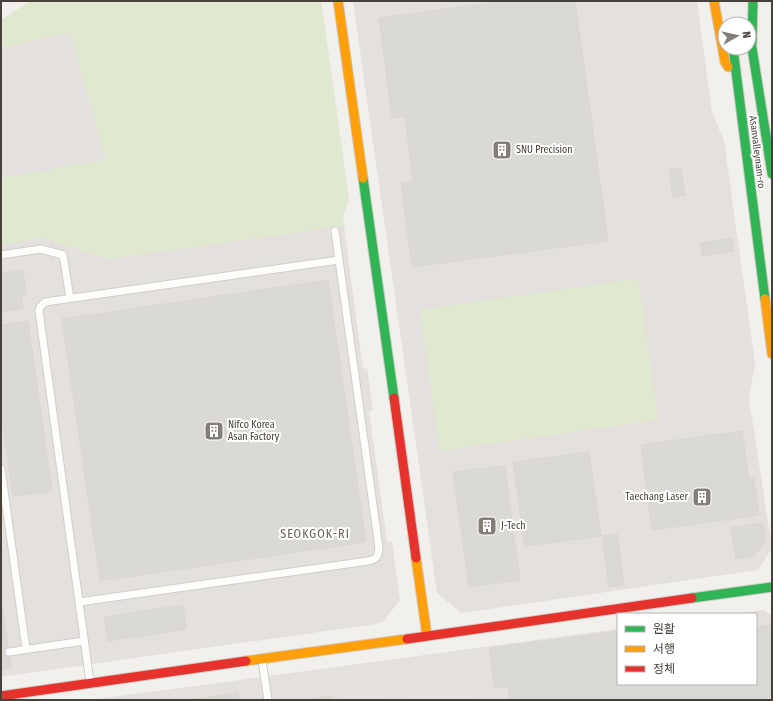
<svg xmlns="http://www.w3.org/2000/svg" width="773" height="701" font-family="'Fira Sans Condensed','Noto Sans KR',sans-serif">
	<rect width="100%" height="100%" fill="#f2f0ed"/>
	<!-- industrial -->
	<g fill="#e4e0dd">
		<polygon points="31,1 321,1 349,199 343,216 344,226 363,369 367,368 373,410 369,411 387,542 392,541 400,600 382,623 1,677 1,20"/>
		<polygon points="353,1 697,1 712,112 724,141 755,363 749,399 772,548 758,570 461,613 437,593"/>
		<polygon points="763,610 772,615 772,700 90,700 618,629 618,684 756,684 756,614 730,614"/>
	</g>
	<!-- green -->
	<g fill="#e0e9d0">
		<polygon points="31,1 321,1 349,199 343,216 344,226 108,259 43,238 1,245 1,178 52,170 52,168 106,160 70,33 1,48 1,20"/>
		<polygon points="638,279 658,420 440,451 420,310"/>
	</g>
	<!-- parking -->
	<g fill="#e4e1de">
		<polygon points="658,1 688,1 714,187 685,191"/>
		<polygon points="70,32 106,160 1,175 1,48"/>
		<polygon points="732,266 739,312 742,419 673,430 651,278"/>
		<polygon points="71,414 79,473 62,476 53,417"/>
		<polygon points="356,575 362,616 345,619 339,577"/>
		<polygon points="334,578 340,619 308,624 302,582"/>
		<polygon points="298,583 304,624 271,629 265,588"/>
		<polygon points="261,589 267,629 233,634 228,593"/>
		<polygon points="224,594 229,634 214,636 208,596"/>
		<polygon points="459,658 461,669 472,667 477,700 409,700 404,666"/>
		<polygon points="396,663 401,696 371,700 340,700 339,688 294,694 292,678"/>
	</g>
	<!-- building -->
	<g fill="#dbd9d6" stroke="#dad7d3">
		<polygon points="506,1 575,1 608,241 412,267 401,183 413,181 405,116 392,118 379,18"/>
		<polygon points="681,168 685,195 673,197 669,170"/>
		<polygon points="732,238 734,251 702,256 700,243"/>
		<polygon points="23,270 26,294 21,295 23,308 1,312 1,274"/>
		<polygon points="328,280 366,542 100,581 62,319"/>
		<polygon points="28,321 52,491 13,496 1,410 1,325"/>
		<polygon points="742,431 749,479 754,478 759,515 652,530 641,445"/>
		<polygon points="589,452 601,536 525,546 513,462"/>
		<polygon points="505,466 520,580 469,587 453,472"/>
		<polygon points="763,523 766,540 754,556 736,559 731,528"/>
		<polygon points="617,534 624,585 609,587 602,536"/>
		<polygon points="1,597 11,668 1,670"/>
		<polygon points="183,605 186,629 108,641 104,617"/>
		<polygon points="772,625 772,700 510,700 508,686 495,688 489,648 618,631 618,684 756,684 756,627"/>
		<polygon points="238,693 239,700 186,700"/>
		<polygon points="331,696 332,700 302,700"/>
	</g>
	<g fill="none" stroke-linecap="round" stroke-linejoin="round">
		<!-- lane casing -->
		<g stroke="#d0cecb" stroke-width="9">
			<g id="lane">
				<polyline points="1,255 41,249 63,255 70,298"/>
				<polyline points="1,469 26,649"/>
				<path d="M79,602L368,561C377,559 378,557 379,548L335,231"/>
				<polyline points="9,652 84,641"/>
				<polyline points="262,661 268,700"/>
				<polyline points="90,682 39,311 40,307 45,302 339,260"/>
			</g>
		</g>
		<!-- fast casing -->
		<g stroke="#d0ccc5" stroke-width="11">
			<g id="fast">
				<polyline points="749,29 772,174"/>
				<polyline points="752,43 753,1"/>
				<polyline points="733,48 765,299"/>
				<polyline points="363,178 394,398"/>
				<polyline points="692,598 772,587"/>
			</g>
		</g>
		<!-- slow casing -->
		<g stroke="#d0ccc5" stroke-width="11">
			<g id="slow">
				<polyline points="338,1 363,178"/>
				<polyline points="714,1 725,62 728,67"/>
				<polyline points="765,299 772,354"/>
				<polyline points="416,558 427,636"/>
				<polyline points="246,661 407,639"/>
			</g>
		</g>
		<!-- jam casing -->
		<g stroke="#d0ccc5" stroke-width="11">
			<g id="jam">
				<polyline points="394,398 416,558"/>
				<polyline points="407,639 692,598"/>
				<polyline points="1,696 246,661"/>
			</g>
		</g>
		<!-- lane -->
		<use href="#lane" stroke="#fdfdfc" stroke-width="7"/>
		<!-- fast -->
		<use href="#fast" stroke="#30b455" stroke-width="9"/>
		<!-- slow -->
		<use href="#slow" stroke="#ff9f0a" stroke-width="9"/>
		<!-- jam -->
		<use href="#jam" stroke="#e5322d" stroke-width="9"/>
	</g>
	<!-- icons -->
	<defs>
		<g id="building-square" transform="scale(1)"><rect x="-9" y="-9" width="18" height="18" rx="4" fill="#847e79" stroke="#fff"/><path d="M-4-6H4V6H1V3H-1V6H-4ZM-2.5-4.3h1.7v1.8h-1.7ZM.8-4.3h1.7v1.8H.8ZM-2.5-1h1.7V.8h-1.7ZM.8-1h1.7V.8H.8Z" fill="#fff"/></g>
	</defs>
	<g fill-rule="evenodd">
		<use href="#building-square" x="502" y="150"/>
		<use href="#building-square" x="214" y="431"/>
		<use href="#building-square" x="702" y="497"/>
		<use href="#building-square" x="487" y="526"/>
	</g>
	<g text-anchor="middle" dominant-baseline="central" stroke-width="4" stroke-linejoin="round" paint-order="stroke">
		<!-- poi labels -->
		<g font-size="10" fill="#48413a" stroke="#fff" text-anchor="start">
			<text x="516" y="150">SNU Precision</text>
			<text x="228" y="425">Nifco Korea<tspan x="228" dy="12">Asan Factory</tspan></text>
			<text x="688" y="497" text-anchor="end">Taechang Laser</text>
			<text x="501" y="526">J-Tech</text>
		</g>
		<!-- street labels -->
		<g font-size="10" fill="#48413a" stroke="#fff">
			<text transform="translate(757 152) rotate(83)">Asanvalleynam-ro</text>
		</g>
		<!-- quarter labels -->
		<g font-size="12" letter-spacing="1" fill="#695f52" stroke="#fff">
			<text x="315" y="534">SEOKGOK-RI</text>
		</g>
	</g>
	<!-- border -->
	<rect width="773" height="701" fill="none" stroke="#48413a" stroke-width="4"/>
	<!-- legend -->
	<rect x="617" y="613" width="140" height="72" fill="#ffffff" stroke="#b6b3b0"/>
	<rect x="625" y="626" width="20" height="6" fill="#30b455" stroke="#b6b3b0"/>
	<text x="653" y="633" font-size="12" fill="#48413a">원활</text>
	<rect x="625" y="646" width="20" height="6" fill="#ff9f0a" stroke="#b6b3b0"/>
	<text x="653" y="653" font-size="12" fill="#48413a">서행</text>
	<rect x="625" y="666" width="20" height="6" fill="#e5322d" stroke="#b6b3b0"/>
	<text x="653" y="673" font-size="12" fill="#48413a">정체</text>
	<!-- north arrow -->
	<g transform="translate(737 36) rotate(82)"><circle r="19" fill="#ffffff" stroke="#b6b3b0"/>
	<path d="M0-3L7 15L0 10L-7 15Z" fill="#847e79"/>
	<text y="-6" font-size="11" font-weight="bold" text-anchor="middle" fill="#48413a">N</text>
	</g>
</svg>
